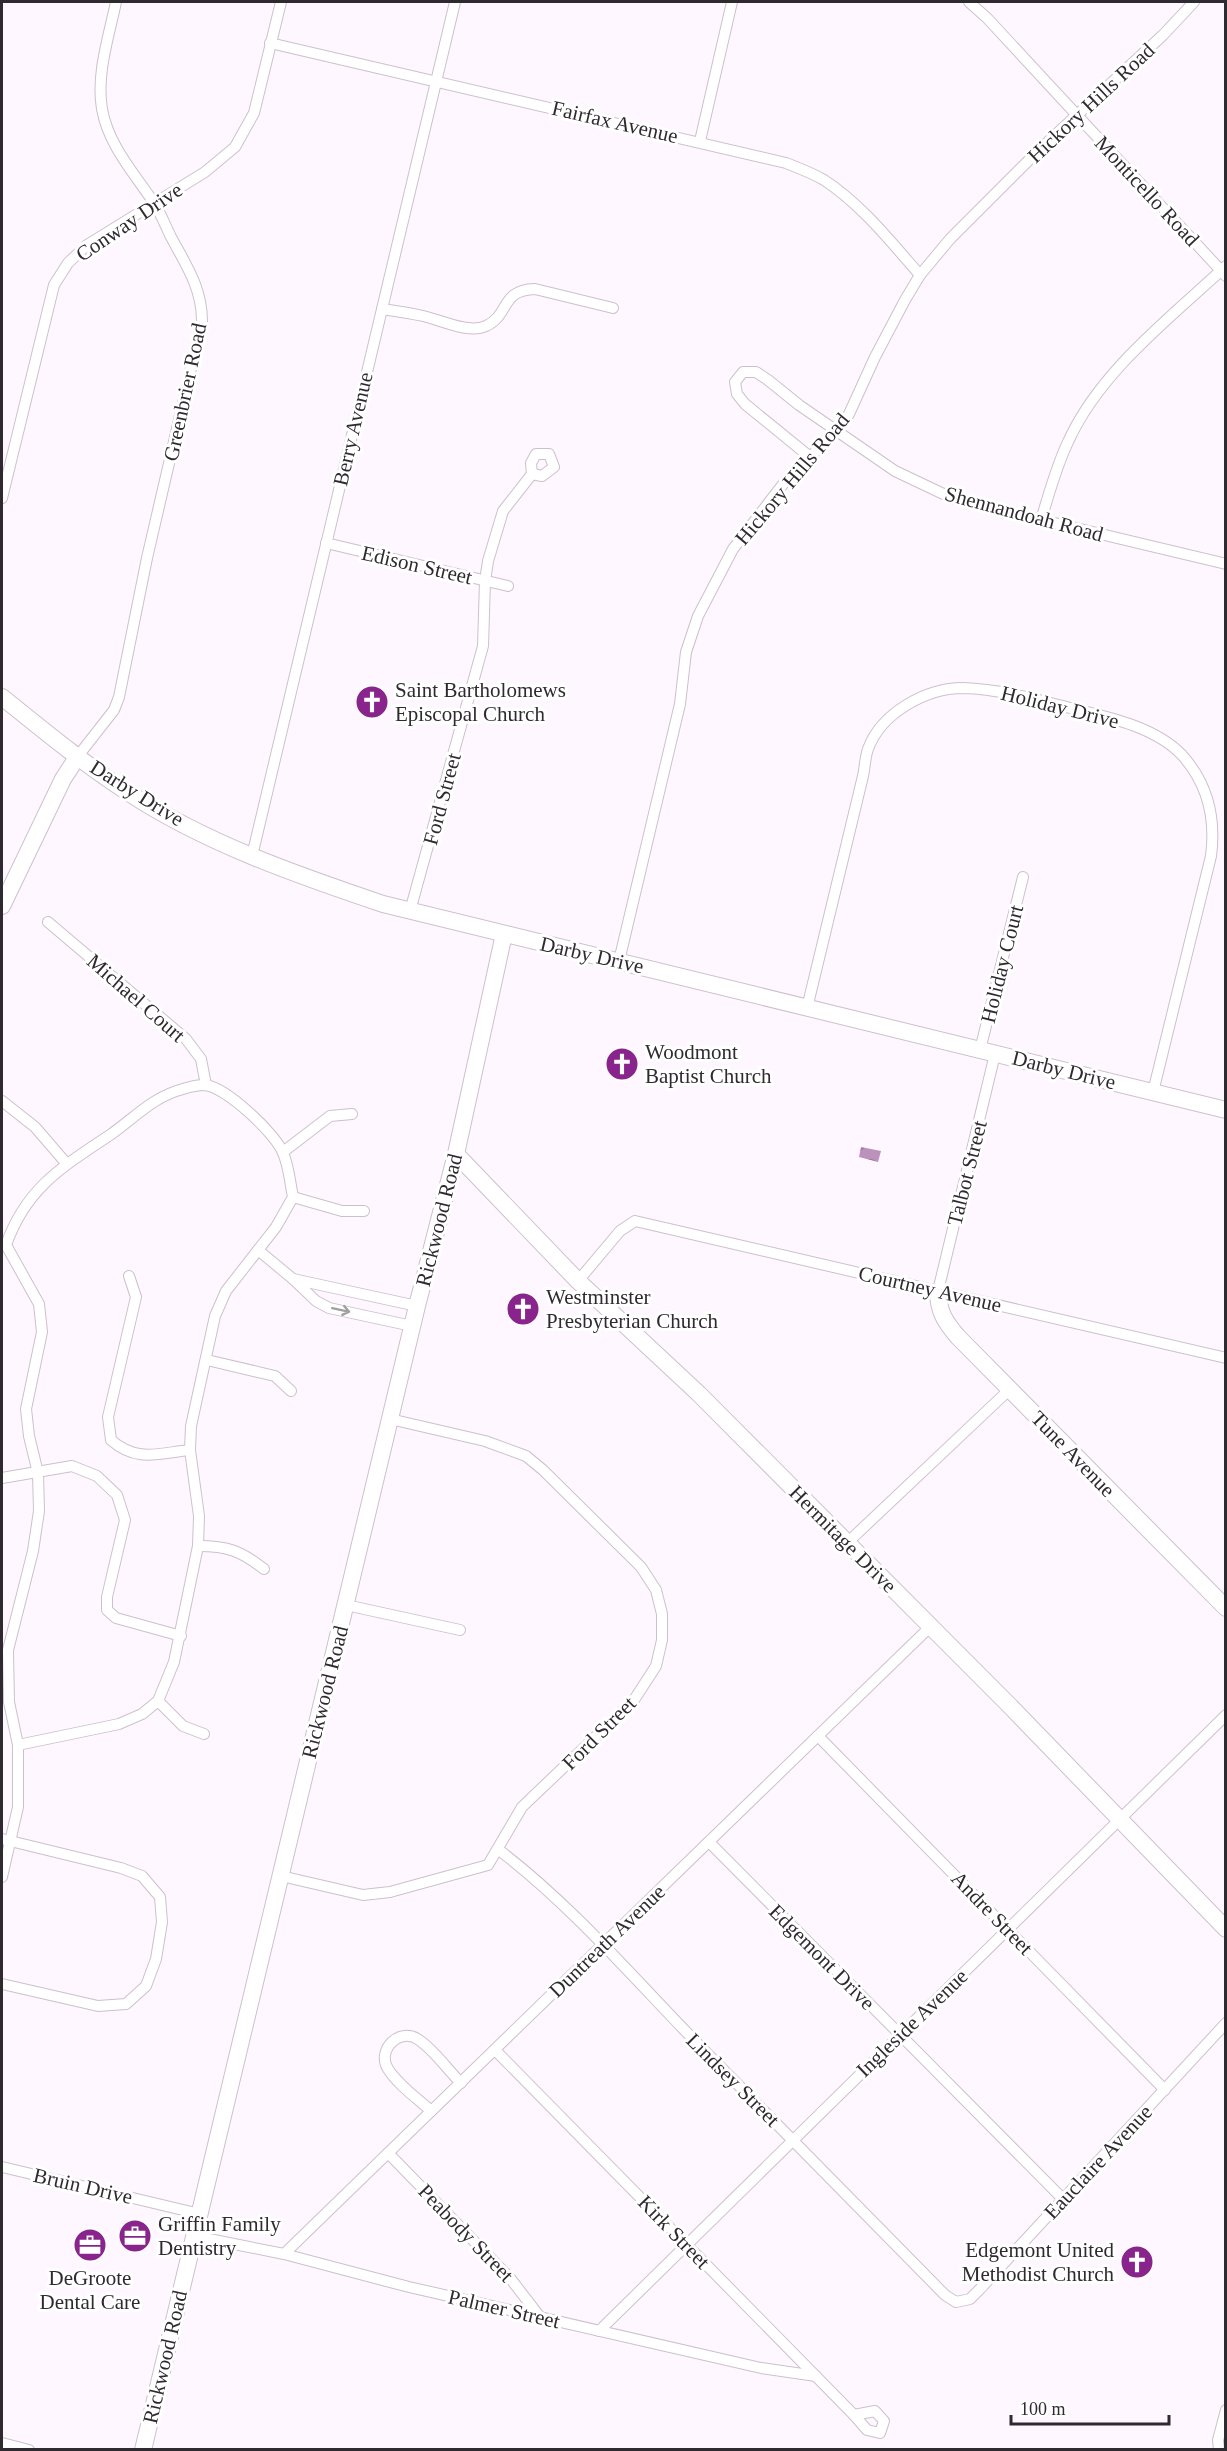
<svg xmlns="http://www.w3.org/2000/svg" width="1227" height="2451" font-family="Georgia,serif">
	<defs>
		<pattern id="water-waves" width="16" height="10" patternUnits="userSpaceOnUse" patternTransform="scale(1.5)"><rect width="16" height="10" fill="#bb92bb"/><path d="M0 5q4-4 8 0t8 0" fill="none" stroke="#987798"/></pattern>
	</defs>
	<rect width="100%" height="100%" fill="#fff7ff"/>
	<!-- water -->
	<polygon fill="url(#water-waves)" points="861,1147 881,1151 878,1162 859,1157"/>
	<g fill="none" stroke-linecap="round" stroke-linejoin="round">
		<!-- street casing -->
		<g stroke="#cdc0cc" stroke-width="12">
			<g id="street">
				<polyline points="969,2 987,18 1226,276"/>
				<path d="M270,43L786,163C799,168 812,173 824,180C861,204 891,242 920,275"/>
				<polyline points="700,141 732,2"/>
				<path d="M382,309C396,311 410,313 423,316C441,320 468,334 486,326C510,315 500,290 535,289L613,308"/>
				<polygon points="536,454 549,454 554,467 542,476 532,474 531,463"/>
				<polyline points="810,457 745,404 737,394 735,382 743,372 756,372 768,380 799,405 895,471 954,499 1226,564"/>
				<polyline points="2,498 54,285 68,263 87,245 205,172 235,147 254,113 281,2"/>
				<path d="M1041,520C1049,494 1056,467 1068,442C1099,372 1171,317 1226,266"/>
				<polyline points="326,543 508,586"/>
				<path d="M78,756L114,710L119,697L147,558L202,321C202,288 186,265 171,237C165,225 160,211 152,200C133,172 108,144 102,109C96,74 109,36 116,2"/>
				<polyline points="252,856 455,2"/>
				<polyline points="410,911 483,646 485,581 488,561 503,511 532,474"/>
				<polyline points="48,922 186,1039 201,1059 206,1085"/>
				<polyline points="619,961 680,704 686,652 698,616 733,549 787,479 838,430 849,414 875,357 905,300 920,275 950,239 1034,155 1163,35 1194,2"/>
				<path d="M807,1008L863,776C865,767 865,757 868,749C881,713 926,688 963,688C999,689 1035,699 1070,708C1107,717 1154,726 1182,755C1208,784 1216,818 1211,856L1153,1092"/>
				<polyline points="980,1050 1023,877"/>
				<polyline points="2,1101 35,1127 66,1163"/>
				<polyline points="283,1152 330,1116 352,1114"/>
				<polyline points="293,1197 342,1211 364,1211"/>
				<polyline points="258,1250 293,1279 316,1301 329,1308 412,1326"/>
				<path d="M129,1276L136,1297L108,1417L111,1440C137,1463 159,1453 190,1450"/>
				<polyline points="293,1279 417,1306"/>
				<polyline points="578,1281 620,1231 635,1221 1226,1358"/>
				<polyline points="938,1291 995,1054"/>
				<polyline points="207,1360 275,1376 291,1391"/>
				<polyline points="2,1478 72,1466 97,1476 117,1495 125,1520 107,1597 107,1610 116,1618 181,1636"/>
				<polyline points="847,1543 1009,1390"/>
				<path d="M198,1546C228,1546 241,1551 264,1569"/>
				<polyline points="346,1605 460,1630"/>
				<polyline points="158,1701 183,1726 204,1734"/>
				<polyline points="818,1736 1165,2090"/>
				<polyline points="2,1839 121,1868 142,1876 160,1897 162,1922 156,1959 146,1986 126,2004 98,2006 2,1984"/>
				<polyline points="709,1842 1063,2199"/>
				<path d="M499,1850C571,1905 630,1974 693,2039C777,2125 861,2210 945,2295L956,2302L970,2299L980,2289L1226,2023"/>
				<polyline points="281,1876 363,1895 390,1892 488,1865 522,1807 634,1700 656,1666 662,1640 662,1614 656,1590 641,1567 543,1470 526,1456 485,1441 390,1419"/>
				<path d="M2,1877L18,1807V1745L9,1702L8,1650L33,1551L39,1511L38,1473L29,1436L26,1409L42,1332L39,1304L6,1245C26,1188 62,1167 110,1135C133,1119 154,1096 183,1089C189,1087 199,1085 205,1085C226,1087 276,1134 283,1153C289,1166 290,1183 293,1197L276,1227L226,1291L215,1316L191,1426L190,1450L199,1516L198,1546L174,1662L158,1701L142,1714L119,1724L18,1745"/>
				<polyline points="495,2050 854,2415"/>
				<path d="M431,2111C417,2098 399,2086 388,2069C376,2050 400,2026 419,2040C434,2050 447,2069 461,2083"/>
				<polyline points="388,2153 510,2278 540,2317"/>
				<polyline points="2,2167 200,2214"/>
				<polyline points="194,2236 284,2254 409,2287 761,2368 816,2376"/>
				<polyline points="284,2254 930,1627"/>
				<polyline points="599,2331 1226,1715"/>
				<polygon points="875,2411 884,2421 880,2433 867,2430 854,2415"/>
				<polyline points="2,2443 29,2450"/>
				<polyline points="1219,2450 1218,2440 1226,2410"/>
			</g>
		</g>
		<!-- secondary casing -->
		<g stroke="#cdc0cc" stroke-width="18">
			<g id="secondary">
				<path d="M2,697C43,730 84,764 129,793C205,843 297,875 383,904L1226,1110"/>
				<polyline points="2,906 63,779 78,756"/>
				<polyline points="456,1154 578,1281 699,1394 1007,1703 1226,1929"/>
				<path d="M938,1291C938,1311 945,1322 958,1337L1226,1608"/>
				<polyline points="143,2450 417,1306 456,1154 504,934"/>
			</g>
		</g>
		<!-- street -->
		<use href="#street" stroke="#fff" stroke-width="10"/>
		<!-- secondary -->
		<use href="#secondary" stroke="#fff" stroke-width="16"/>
	</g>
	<!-- one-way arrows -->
	<defs><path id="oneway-shaft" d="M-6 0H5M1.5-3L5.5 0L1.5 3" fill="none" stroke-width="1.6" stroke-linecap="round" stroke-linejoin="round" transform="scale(1.5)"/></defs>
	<use stroke="#a19fa1" href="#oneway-shaft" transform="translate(341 1310) rotate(12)"/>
	<!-- icons -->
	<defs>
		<g id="church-disc" transform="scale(1.725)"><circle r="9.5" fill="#88248c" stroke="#fff"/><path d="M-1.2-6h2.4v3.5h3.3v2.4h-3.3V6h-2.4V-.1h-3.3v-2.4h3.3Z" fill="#fff"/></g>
		<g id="office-disc" transform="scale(1.725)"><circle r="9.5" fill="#88248c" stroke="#fff"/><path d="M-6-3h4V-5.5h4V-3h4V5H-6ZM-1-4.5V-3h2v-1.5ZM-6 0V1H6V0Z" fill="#fff"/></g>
	</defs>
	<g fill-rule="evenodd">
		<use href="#church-disc" x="372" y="702"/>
		<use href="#church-disc" x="622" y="1064"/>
		<use href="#church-disc" x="523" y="1309"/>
		<use href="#office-disc" x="135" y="2236"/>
		<use href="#office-disc" x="90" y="2245"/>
		<use href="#church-disc" x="1137" y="2262"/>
	</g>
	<g text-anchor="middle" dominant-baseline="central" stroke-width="6" stroke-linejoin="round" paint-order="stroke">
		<!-- street labels -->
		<g font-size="21" fill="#2f2a2f" stroke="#fff">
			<text transform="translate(1091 103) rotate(-43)">Hickory Hills Road</text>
			<text transform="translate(615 122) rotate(13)">Fairfax Avenue</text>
			<text transform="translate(1147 191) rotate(47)">Monticello Road</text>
			<text transform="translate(129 222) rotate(-34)">Conway Drive</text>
			<text transform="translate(185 392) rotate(-78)">Greenbrier Road</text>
			<text transform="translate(353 429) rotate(-77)">Berry Avenue</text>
			<text transform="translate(792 479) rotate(-50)">Hickory Hills Road</text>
			<text transform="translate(1024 514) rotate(15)">Shennandoah Road</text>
			<text transform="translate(417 565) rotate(13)">Edison Street</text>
			<text transform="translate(1060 707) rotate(14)">Holiday Drive</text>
			<text transform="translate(137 793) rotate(32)">Darby Drive</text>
			<text transform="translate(442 799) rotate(-75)">Ford Street</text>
			<text transform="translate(592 955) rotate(13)">Darby Drive</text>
			<text transform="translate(1002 964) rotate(-76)">Holiday Court</text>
			<text transform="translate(136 998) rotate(41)">Michael Court</text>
			<text transform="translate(1064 1070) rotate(14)">Darby Drive</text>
			<text transform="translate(967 1173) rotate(-76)">Talbot Street</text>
			<text transform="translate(439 1220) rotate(-76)">Rickwood Road</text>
			<text transform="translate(930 1289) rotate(13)">Courtney Avenue</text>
			<text transform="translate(1073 1454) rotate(46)">Tune Avenue</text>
			<text transform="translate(843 1539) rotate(45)">Hermitage Drive</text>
			<text transform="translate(325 1692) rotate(-76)">Rickwood Road</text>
			<text transform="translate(599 1733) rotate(-45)">Ford Street</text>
			<text transform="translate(992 1913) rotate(46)">Andre Street</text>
			<text transform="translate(607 1941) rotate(-44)">Duntreath Avenue</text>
			<text transform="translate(822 1957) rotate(45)">Edgemont Drive</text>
			<text transform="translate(912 2023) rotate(-44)">Ingleside Avenue</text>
			<text transform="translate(733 2080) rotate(45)">Lindsey Street</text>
			<text transform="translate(1098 2162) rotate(-47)">Eauclaire Avenue</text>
			<text transform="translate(83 2186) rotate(13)">Bruin Drive</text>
			<text transform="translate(674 2232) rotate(46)">Kirk Street</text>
			<text transform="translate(466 2233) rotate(46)">Peabody Street</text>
			<text transform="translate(504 2309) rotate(13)">Palmer Street</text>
			<text transform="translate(165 2357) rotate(-77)">Rickwood Road</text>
		</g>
		<!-- poi labels -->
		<g font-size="21" fill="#2f2a2f" stroke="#fff" text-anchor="start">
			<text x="395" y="690">Saint Bartholomews<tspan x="395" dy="24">Episcopal Church</tspan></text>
			<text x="645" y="1052">Woodmont<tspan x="645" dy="24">Baptist Church</tspan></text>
			<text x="546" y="1297">Westminster<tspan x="546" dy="24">Presbyterian Church</tspan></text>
			<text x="158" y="2224">Griffin Family<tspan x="158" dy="24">Dentistry</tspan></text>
			<text x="1114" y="2250" text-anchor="end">Edgemont United<tspan x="1114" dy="24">Methodist Church</tspan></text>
			<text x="90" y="2278" text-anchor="middle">DeGroote<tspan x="90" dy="24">Dental Care</tspan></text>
		</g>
	</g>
	<!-- border -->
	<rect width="1227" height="2451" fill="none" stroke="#2f2a2f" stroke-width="6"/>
	<!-- scale -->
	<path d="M1011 2415v9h158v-9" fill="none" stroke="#2f2a2f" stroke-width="3"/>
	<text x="1020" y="2415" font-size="18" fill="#2f2a2f" stroke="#ffffff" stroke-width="4.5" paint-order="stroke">100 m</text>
</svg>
